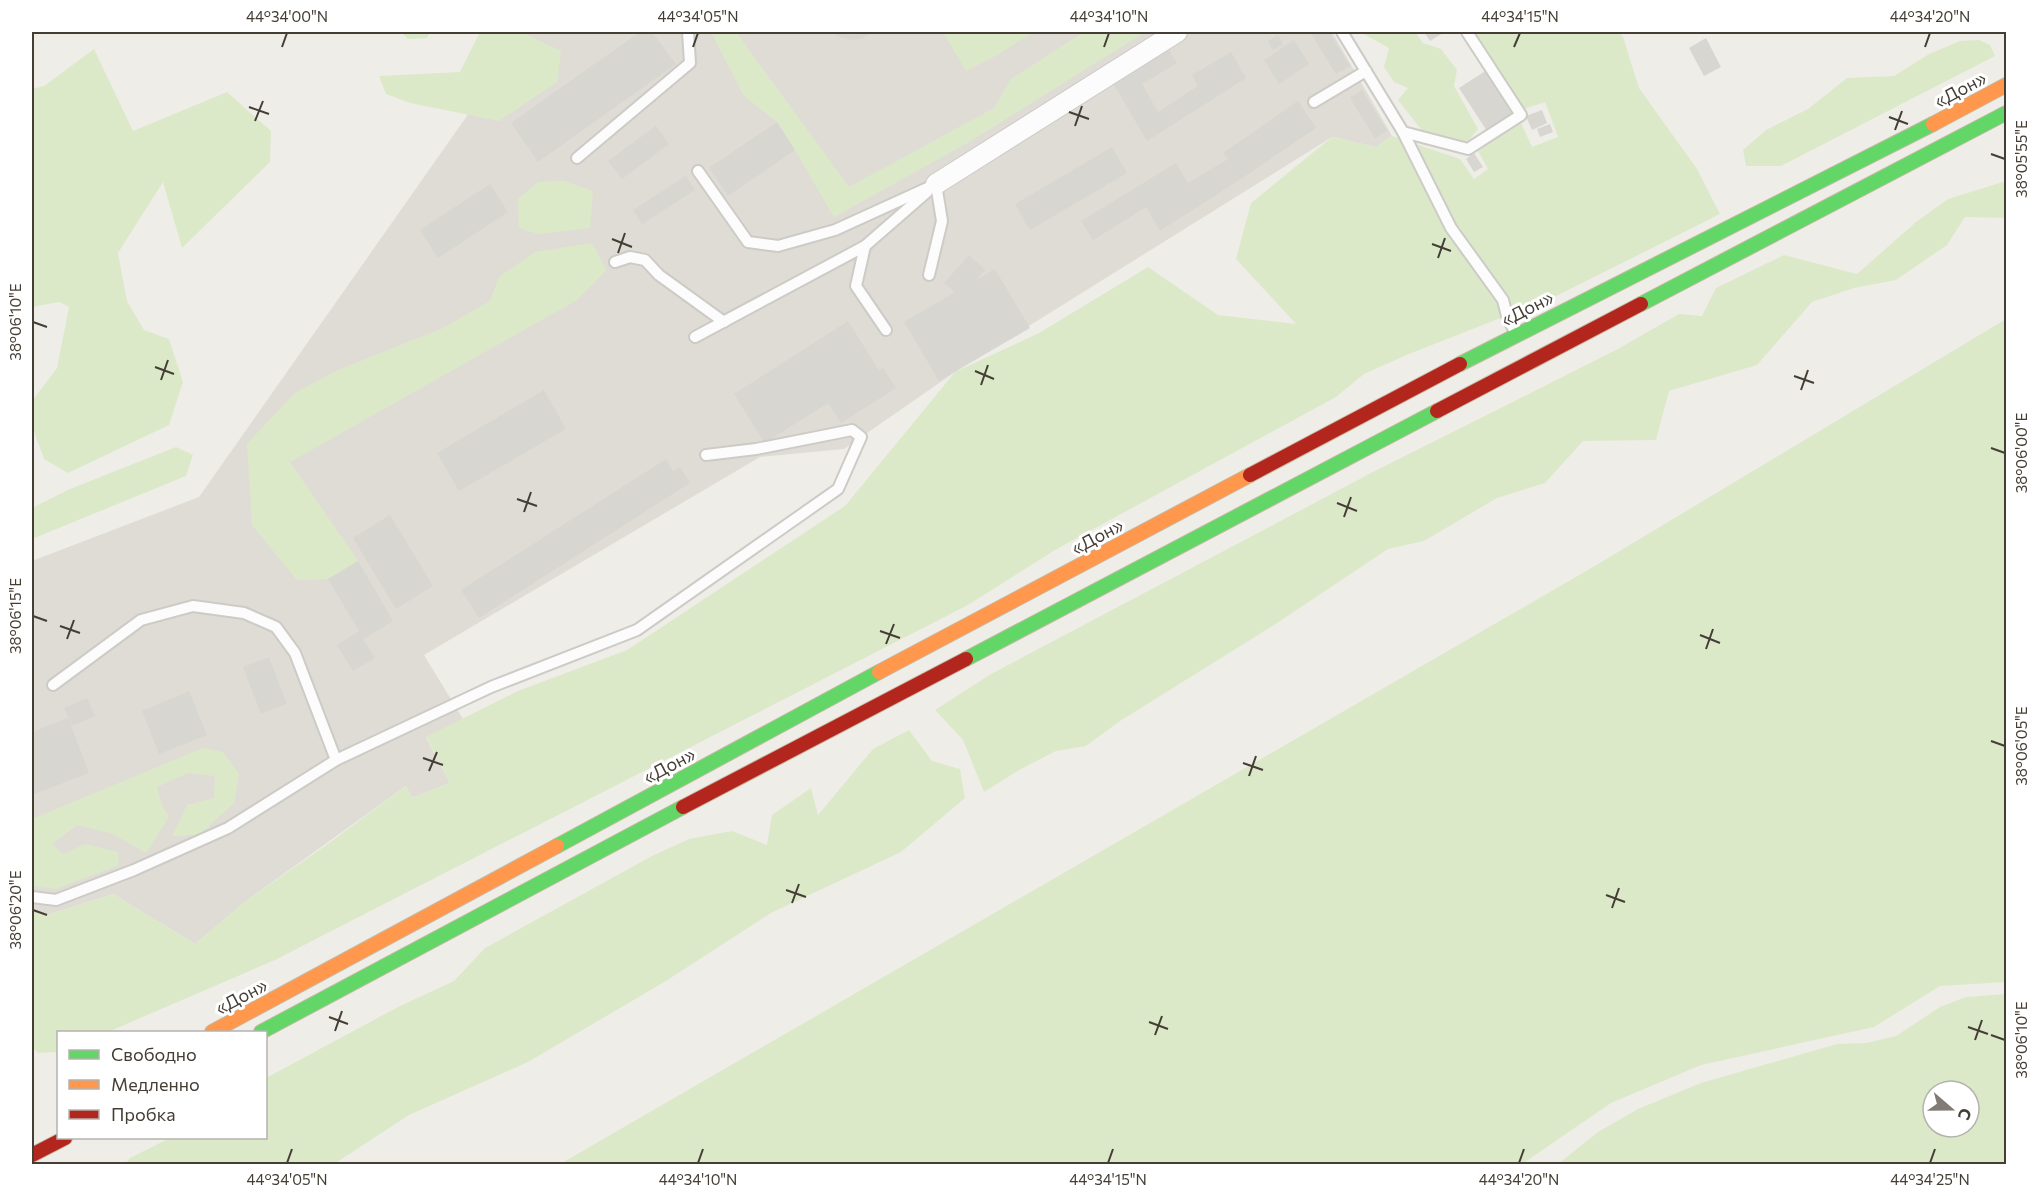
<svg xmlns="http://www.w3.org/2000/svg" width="2038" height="1196" font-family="Commissioner,sans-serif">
	<rect width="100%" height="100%" fill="#efede8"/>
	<!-- industrial -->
	<polygon fill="#dfdcd6" points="526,32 1332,32 1392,136 1376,147 1332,137 955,372 844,449 760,457 424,655 463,719 426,738 450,783 412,798 406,786 246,901 195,944 113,894 47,915 32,913 32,561 199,497"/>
	<!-- green -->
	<g fill="#dce9c9" fill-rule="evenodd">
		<polygon points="401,32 430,32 427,38 408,39"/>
		<polygon points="480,32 521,32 561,51 557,82 499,121 410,103 386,94 379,76 460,72"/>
		<polygon points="711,32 736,32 849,187 994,108 1011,79 1084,32 1145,32 969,142 834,217 795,150 777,122 744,96"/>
		<polygon points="943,32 1033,32 999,54 966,71"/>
		<polygon points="1360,32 1415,32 1423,43 1441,49 1457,70 1454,86 1478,129 1468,141 1456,141 1424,133 1398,100 1408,88 1394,82 1384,67 1389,48"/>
		<polygon points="1474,32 1619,32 1623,37 1639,88 1697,169 1720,214 1554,297 1409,354 1364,374 1336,397 1055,550 968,605 275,960 108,1032 58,1032 58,1052 38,1053 32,1047 32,913 47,915 113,894 195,944 246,901 329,843 406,786 412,798 450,783 426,737 518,691 627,650 845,506 955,372 1039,333 1148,267 1218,315 1296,324 1236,259 1251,203 1332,137 1376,147 1392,136 1460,159 1474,179 1488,169 1478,151 1521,123 1532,147 1558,137 1545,102 1524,109"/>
		<polygon points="1979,40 1990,45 1995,56 1781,166 1746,166 1743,150 1766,130 1808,109 1847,78 1894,76 1929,54 1960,41"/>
		<polygon points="94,49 133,131 227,92 271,131 270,162 182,248 163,182 118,253 127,301 144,330 169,339 183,382 169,425 68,473 44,459 32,426 32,401 57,368 69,307 59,302 32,307 32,89 44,86"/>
		<polygon points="564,181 593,191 590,228 538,234 519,228 518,199 538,182"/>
		<polygon points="2006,181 2006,218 1965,217 1947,245 1896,280 1854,288 1812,302 1757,365 1669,391 1656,440 1583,441 1545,483 1497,498 1424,541 1388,549 1274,625 1120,721 1086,746 1056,751 1019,770 984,792 963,740 935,710 991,674 1373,472 1616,350 1679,314 1702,316 1716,288 1784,255 1857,274 1916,222 1948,199"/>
		<polygon points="592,243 606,270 577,300 290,462 358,561 328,579 297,580 252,525 247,444 295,393 338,370 441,329 490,301 499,277 535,252"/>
		<polygon points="2006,319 2006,982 1940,986 1874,1027 1701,1065 1611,1103 1522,1164 560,1164 1593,567"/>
		<polygon points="176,447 193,455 186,476 32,539 32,508 70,489"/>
		<polygon points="909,730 932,761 960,769 965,798 901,852 771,913 666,981 528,1062 409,1115 334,1164 125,1164 130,1158 170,1138 266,1138 266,1078 398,1007 454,981 485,948 652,856 689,839 732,831 767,845 772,815 811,788 818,815 873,749"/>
		<polygon points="203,748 223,752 239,774 234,803 199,835 172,836 187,805 214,798 215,776 188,773 157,787 162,805 169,817 146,853 113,834 77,825 52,844 63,854 85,844 118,852 119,865 56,889 32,886 32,819"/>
		<path d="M2006,994V1164H1558L1598,1132L1638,1109L1701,1083L1837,1044L1866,1043L1896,1036L1940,1007L1966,997ZM1933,1091H1969V1127H1933Z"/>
	</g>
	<!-- building -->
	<g fill="#d8d6d1">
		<polygon points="640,32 652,32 676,64 538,162 511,123"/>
		<polygon points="831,32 874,32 861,39 850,40 839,37"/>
		<polygon points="1310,32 1329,32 1350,66 1336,74"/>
		<polygon points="1424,32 1445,32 1430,41"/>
		<polygon points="1278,35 1283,44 1273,50 1268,41"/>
		<polygon points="1706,38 1721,67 1704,76 1689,48"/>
		<polygon points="1294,40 1309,64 1279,84 1264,60"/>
		<polygon points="1169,50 1177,63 1142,84 1158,112 1198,86 1192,75 1231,52 1246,78 1147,141 1113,83"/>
		<polygon points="1487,70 1515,114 1487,131 1459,88"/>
		<polygon points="1362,90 1387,131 1375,138 1350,98"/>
		<polygon points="1298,101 1316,128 1241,179 1160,231 1146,207 1093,240 1081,221 1176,163 1188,183 1228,159 1223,153"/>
		<polygon points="1542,110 1547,123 1532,130 1526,116"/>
		<polygon points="777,122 795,150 728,196 709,168"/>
		<polygon points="1550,124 1553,132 1540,137 1537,129"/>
		<polygon points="656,126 669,144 622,179 608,161"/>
		<polygon points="1112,147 1127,173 1030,230 1015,204"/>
		<polygon points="1474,153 1483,167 1474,172 1466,159"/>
		<polygon points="686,176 695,190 642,224 633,210"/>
		<polygon points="490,184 508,212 438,258 420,230"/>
		<polygon points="969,255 985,270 976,280 995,269 1030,328 939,381 904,322 955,292 944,283"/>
		<polygon points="848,321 879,370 883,368 896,388 841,423 828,403 765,443 734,394"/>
		<polygon points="544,390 566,429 459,491 437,453"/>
		<polygon points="666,459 673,471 680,467 690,483 479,618 461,590"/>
		<polygon points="390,515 433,586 396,609 353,538"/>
		<polygon points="358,561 393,621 363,639 375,658 353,671 337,645 359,631 328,579"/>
		<polygon points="269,657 287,704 261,714 243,667"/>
		<polygon points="189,691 207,735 159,754 142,711"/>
		<polygon points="87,698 95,716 72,726 64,708"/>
		<polygon points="68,718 89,773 32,795 32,732"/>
	</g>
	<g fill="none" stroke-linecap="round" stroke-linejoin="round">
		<!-- lane casing -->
		<g stroke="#cdcbc6" stroke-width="14">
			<g id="lane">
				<polyline points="1342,32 1403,132 1451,228 1503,300 1507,316 1515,332"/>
				<polyline points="1314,102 1366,71"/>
				<polyline points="1403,132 1468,149 1521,115 1467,32"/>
				<polyline points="577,158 690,63 688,32"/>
				<polyline points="698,171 748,242 778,246 835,230 936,184"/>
				<polyline points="865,246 856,286 886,330"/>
				<polyline points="615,262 630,257 645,260 659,275 724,322"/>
				<polyline points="929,275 942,221 936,184"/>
				<polyline points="695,337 865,246 927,192"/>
				<polyline points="53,685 141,620 193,606 244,613 276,627 295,653 336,760"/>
				<polyline points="32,897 56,900 134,870 228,828 336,760 491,687 637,630 838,489 861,437 852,430 756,449 706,455"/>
			</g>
		</g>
		<!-- street casing -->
		<g stroke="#cdcbc6" stroke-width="22">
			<polyline id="street" points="936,184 1177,32"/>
		</g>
		<!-- fast casing -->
		<g stroke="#c6baa4" stroke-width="16">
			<g id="fast">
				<polyline points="1641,304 2006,113"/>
				<polyline points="1460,364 1933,124"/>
				<polyline points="966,659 1437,411"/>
				<polyline points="557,846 879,672"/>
				<polyline points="261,1032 683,807"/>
			</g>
		</g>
		<!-- slow casing -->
		<g stroke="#c6baa4" stroke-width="16">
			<g id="slow">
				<polyline points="1933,124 2006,85"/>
				<polyline points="879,672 1250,475"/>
				<polyline points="212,1032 557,846"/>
			</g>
		</g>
		<!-- jam casing -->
		<g stroke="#c6baa4" stroke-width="16">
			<g id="jam">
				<polyline points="1437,411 1641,304"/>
				<polyline points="1250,475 1460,364"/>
				<polyline points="683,807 966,659"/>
				<polyline points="32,1155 65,1138"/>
			</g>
		</g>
		<!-- lane -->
		<use href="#lane" stroke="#fdfcfc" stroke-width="10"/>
		<!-- street -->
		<use href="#street" stroke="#fdfcfc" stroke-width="20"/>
		<!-- fast -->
		<use href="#fast" stroke="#63d668" stroke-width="14"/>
		<!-- slow -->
		<use href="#slow" stroke="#ff974d" stroke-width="14"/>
		<!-- jam -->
		<use href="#jam" stroke="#b3261e" stroke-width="14"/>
	</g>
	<!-- ticks -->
	<path fill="none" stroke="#443e35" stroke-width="2" d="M282,47L287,33M693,47L698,33M1104,47L1109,33M1514,47L1520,33M1925,47L1930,33M249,107L269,114M1069,112L1089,119M1889,117L1908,124M255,121L263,101M1075,126L1082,106M1895,130L1902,111M1991,154L2005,159M612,239L632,247M1432,244L1451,251M618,253L625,233M1438,258L1445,238M33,322L47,327M155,367L174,374M975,371L994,379M1794,376L1814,383M161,380L168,360M981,385L988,365M1801,390L1808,370M1991,448L2005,453M517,499L537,506M1337,503L1357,511M524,512L531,492M1344,517L1351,497M33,616L47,621M60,626L80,633M880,631L900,638M1700,635L1720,643M67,639L74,620M886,644L894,624M1706,649L1713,629M1991,741L2005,746M423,758L443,765M1243,763L1263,770M429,771L437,752M1249,776L1256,756M786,890L806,897M1606,895L1625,902M792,903L799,884M1612,908L1619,888M33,910L47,915M329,1017L348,1024M1149,1022L1168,1029M1968,1027L1988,1034M335,1031L342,1011M1155,1035L1162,1016M1991,1035L2005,1040M1975,1040L1982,1020M287,1163L292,1149M698,1163L703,1149M1108,1163L1113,1149M1519,1163L1524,1149M1930,1163L1935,1149"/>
	<g text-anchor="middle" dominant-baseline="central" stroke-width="6" stroke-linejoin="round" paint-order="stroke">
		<!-- street labels -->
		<g font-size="18" fill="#443e35" stroke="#fff">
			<text transform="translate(1960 89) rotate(-28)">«Дон»</text>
			<text transform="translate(1527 308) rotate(-27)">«Дон»</text>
			<text transform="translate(1097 536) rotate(-28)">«Дон»</text>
			<text transform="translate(669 765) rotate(-28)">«Дон»</text>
			<text transform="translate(241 996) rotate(-28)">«Дон»</text>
		</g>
	</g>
	<!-- border -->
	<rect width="2038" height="1196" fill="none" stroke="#ffffff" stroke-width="66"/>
	<!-- legend -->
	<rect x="57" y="1031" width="210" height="108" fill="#ffffff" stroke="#b4b2ae" stroke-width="1.5"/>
	<rect x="69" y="1050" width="30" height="9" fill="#63d668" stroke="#b4b2ae" stroke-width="1.5"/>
	<text x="111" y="1061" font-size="18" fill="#443e35">Свободно</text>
	<rect x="69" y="1080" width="30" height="9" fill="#ff974d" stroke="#b4b2ae" stroke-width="1.5"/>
	<text x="111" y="1091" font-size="18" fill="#443e35">Медленно</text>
	<rect x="69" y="1110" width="30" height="9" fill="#b3261e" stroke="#b4b2ae" stroke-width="1.5"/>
	<text x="111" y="1121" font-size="18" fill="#443e35">Пробка</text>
	<!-- north arrow -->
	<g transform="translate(1951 1109) rotate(110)"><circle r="28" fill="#ffffff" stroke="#b4b2ae" stroke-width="1.5"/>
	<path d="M0-4.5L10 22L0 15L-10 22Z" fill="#807b74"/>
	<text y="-9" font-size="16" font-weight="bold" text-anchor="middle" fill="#443e35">С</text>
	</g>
	<rect x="33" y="33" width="1972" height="1130" fill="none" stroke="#443e35" stroke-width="2"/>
	<g font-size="15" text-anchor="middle" fill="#443e35">
		<text x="287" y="22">44°34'00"N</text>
		<text x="698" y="22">44°34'05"N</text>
		<text x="1109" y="22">44°34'10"N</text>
		<text x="1520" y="22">44°34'15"N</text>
		<text x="1930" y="22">44°34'20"N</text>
		<text transform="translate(2022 159) rotate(-90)" y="5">38°05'55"E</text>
		<text transform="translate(16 322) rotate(-90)" y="5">38°06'10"E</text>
		<text transform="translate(2022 453) rotate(-90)" y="5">38°06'00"E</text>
		<text transform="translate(16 616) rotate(-90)" y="5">38°06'15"E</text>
		<text transform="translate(2022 746) rotate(-90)" y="5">38°06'05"E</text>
		<text transform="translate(16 910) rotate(-90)" y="5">38°06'20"E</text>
		<text transform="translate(2022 1040) rotate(-90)" y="5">38°06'10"E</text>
		<text x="287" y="1185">44°34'05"N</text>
		<text x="698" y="1185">44°34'10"N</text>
		<text x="1108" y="1185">44°34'15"N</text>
		<text x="1519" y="1185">44°34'20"N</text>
		<text x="1930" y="1185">44°34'25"N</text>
	</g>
</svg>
